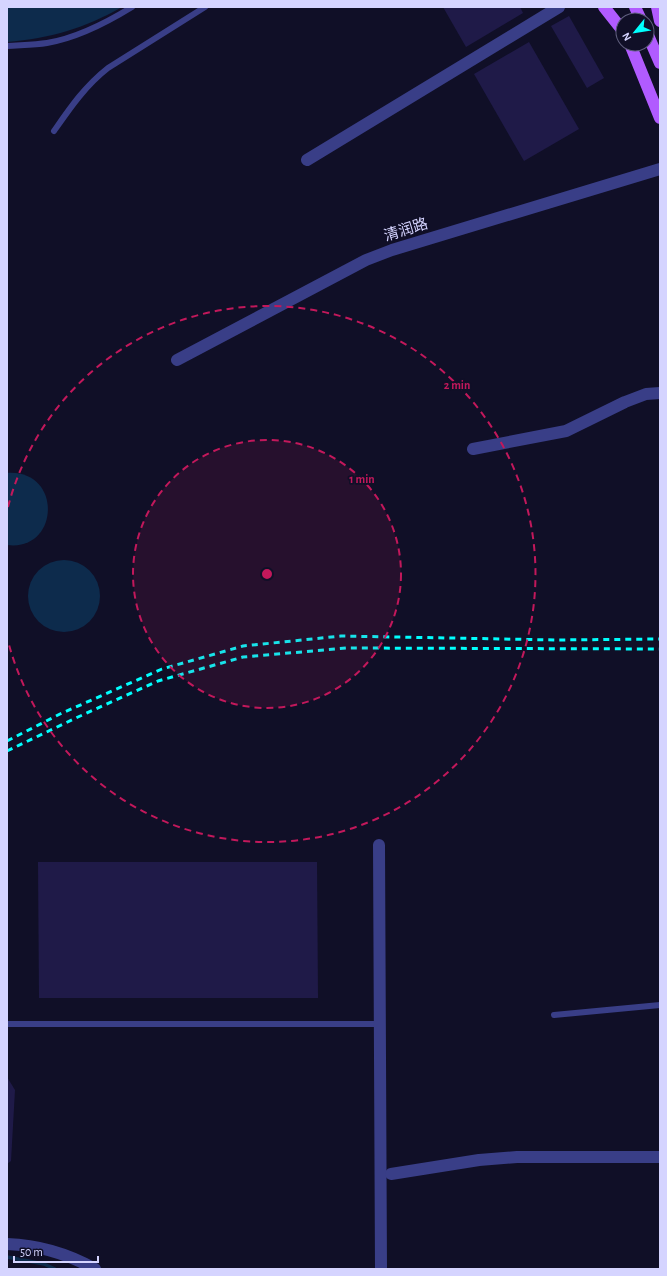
<svg xmlns="http://www.w3.org/2000/svg" width="667" height="1276" font-family="'Alegreya Sans','Noto Sans SC',sans-serif">
	<rect width="100%" height="100%" fill="#100f27"/>
	<!-- water -->
	<g fill="#0d2b4c">
		<path d="M7,7H122C83,29 51,38 7,42Z"/>
		<path d="M7,473C63,469 60,552 7,545Z"/>
		<circle cx="64" cy="596" r="36"/>
	</g>
	<g fill="none" stroke-linecap="round" stroke-linejoin="round">
		<!-- stream -->
		<polyline stroke="#0d2b4c" stroke-width="3.5" points="7,1257 44,1264 55,1269"/>
	</g>
	<!-- building -->
	<g fill="#1f1a48">
		<polygon points="443,7 520,7 523,13 466,47"/>
		<polygon points="569,16 604,78 587,88 551,26"/>
		<polygon points="529,42 579,129 524,161 474,74"/>
		<polygon points="38,862 317,862 318,998 39,998"/>
		<polygon points="7,1077 15,1090 11,1161 7,1164"/>
	</g>
	<g fill="none" stroke-linecap="round" stroke-linejoin="round">
		<!-- lane -->
		<g stroke="#393e87" stroke-width="6">
			<path d="M7,46C20,45 34,45 47,43C77,38 106,23 132,7"/>
			<path d="M54,131C70,108 85,86 108,68L205,7"/>
			<polyline points="554,1015 660,1005"/>
			<polyline points="7,1024 380,1024"/>
		</g>
		<!-- street -->
		<g stroke="#393e87" stroke-width="12">
			<polyline points="307,160 559,7"/>
			<polyline points="177,360 366,260 392,250 660,169"/>
			<polyline points="473,449 566,431 625,402 646,394 660,393"/>
			<polyline points="379,845 381,1269"/>
			<polyline points="391,1174 479,1160 517,1157 660,1157"/>
			<path d="M7,1244C38,1245 68,1254 95,1269"/>
		</g>
		<!-- primary -->
		<g stroke="#b15bff" stroke-width="12">
			<polyline points="604,7 623,31"/>
			<polyline points="635,7 641,20"/>
			<polyline points="657,7 660,21"/>
			<polyline points="647,33 660,63"/>
			<polyline points="630,44 660,118"/>
		</g>
		<!-- rail -->
		<g stroke="#00fffe" stroke-width="3" stroke-dasharray="6 5" stroke-linecap="butt">
			<polyline points="7,741 60,714 162,669 243,646 341,636 557,640 660,639"/>
			<polyline points="7,751 78,717 158,681 243,657 347,648 660,649"/>
		</g>
	</g>
	<!-- distance rings -->
	<circle cx="267" cy="574" r="134" fill="#c2185b" fill-opacity=".12"/>
	<g fill="none" stroke="#c2185b" stroke-width="2" stroke-dasharray="7 5">
		<circle cx="267" cy="574" r="134"/>
		<path d="M8 507A268 268 0 1 1 8 641"/>
	</g>
	<g text-anchor="middle" dominant-baseline="central" stroke-width="3.5" stroke-linejoin="round" paint-order="stroke">
		<!-- street labels -->
		<g font-size="15" fill="#d5d4ff" stroke="#100f27">
			<text transform="translate(406 230) rotate(-17)">清润路</text>
		</g>
	</g>
	<circle cx="267" cy="574" r="6" fill="#c2185b" stroke="#100f27" stroke-width="2"/>
	<g font-size="12" text-anchor="middle" font-weight="bold" fill="#c2185b" stroke="#100f27" stroke-width="3.5" stroke-linejoin="round" paint-order="stroke">
		<text x="457" y="389">2 min</text>
		<text x="362" y="483">1 min</text>
	</g>
	<!-- border -->
	<rect width="667" height="1276" fill="none" stroke="#d5d4ff" stroke-width="16"/>
	<!-- north arrow -->
	<g transform="translate(635 32) rotate(240)"><circle r="19" fill="#100f27" stroke="#5f5e7d"/>
	<path d="M0-3L7 15L0 10L-7 15Z" fill="#00fffe"/>
	<text y="-6" font-size="11" font-weight="bold" text-anchor="middle" fill="#d5d4ff">N</text>
	</g>
	<!-- scale -->
	<path d="M14 1256v6h84v-6" fill="none" stroke="#d5d4ff" stroke-width="2"/>
	<text x="20" y="1256" font-size="12" fill="#d5d4ff" stroke="#100f27" stroke-width="3" paint-order="stroke">50 m</text>
</svg>
